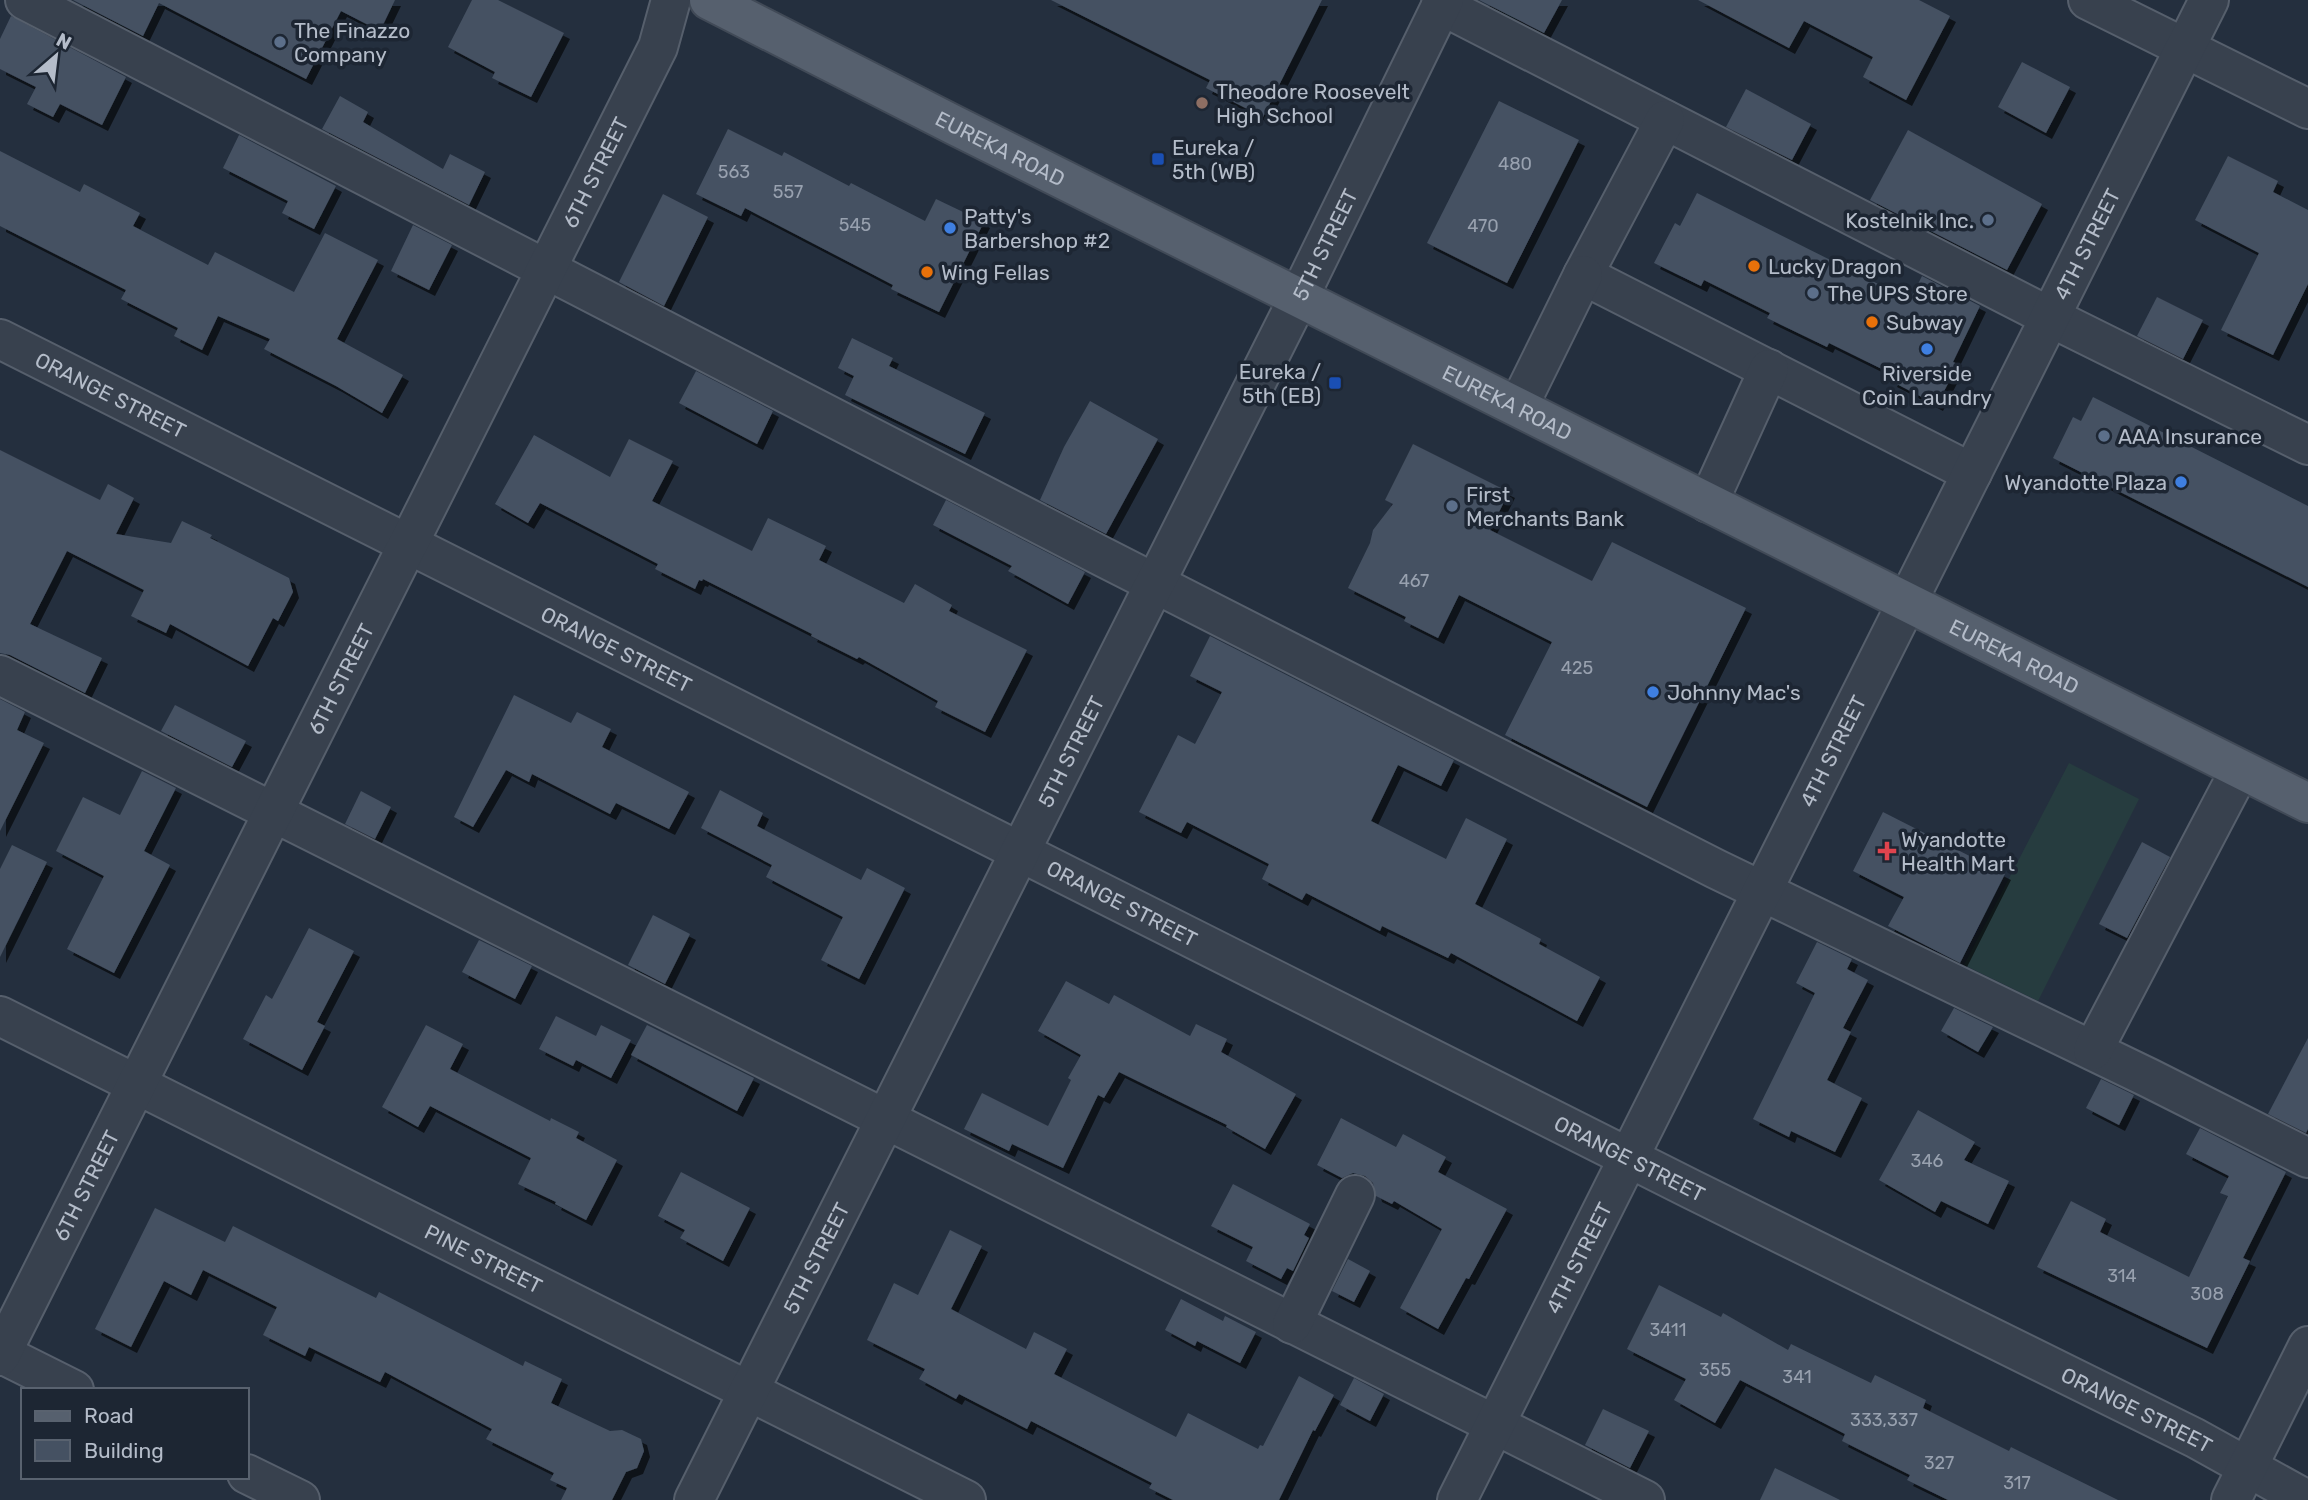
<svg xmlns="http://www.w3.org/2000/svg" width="2308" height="1500" font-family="Rubik,sans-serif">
	<defs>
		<filter id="shadow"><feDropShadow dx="6" dy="6" stdDeviation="0" flood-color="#0009"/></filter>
	</defs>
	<rect width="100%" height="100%" fill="#242f3e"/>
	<!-- grass -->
	<polygon fill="#263c3f" points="2069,763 2139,799 2038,1001 1964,965"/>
	<!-- building -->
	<g fill="#455162" filter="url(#shadow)">
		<polygon points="73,0 395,0 380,31 341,11 306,79 159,3 143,36"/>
		<polygon points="472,0 498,0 564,33 531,97 492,78 495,72 448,47"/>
		<polygon points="1051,0 1322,0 1263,117 1206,88 1210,80"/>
		<polygon points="1479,0 1562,0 1544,33"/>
		<polygon points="1698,0 1919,0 1950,16 1906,100 1863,77 1873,57 1804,21 1789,48"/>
		<polygon points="11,16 126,77 102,125 60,104 53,117 27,104 36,87 0,69 0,39"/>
		<polygon points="2022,62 2070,87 2046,133 1998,107"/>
		<polygon points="1746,89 1811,124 1792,160 1726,127"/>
		<polygon points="340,96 368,112 363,122 443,169 450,154 485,172 469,205 322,129"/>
		<polygon points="1499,101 1579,140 1507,283 1427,243"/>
		<polygon points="728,129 782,156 784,152 849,186 851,183 925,221 936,199 984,222 939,312 891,289 893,285 745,208 741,216 696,194"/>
		<polygon points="1908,130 2042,204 2007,270 1870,200"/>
		<polygon points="239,135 336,186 314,229 282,213 288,201 223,168"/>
		<polygon points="0,151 80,192 84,184 140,213 133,226 208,265 215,252 294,292 325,233 378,260 337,339 403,375 382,413 336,386 264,349 270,339 218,316 202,350 174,336 178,328 121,299 126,290 0,226"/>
		<polygon points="2228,156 2278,181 2273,192 2308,210 2308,284 2273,355 2221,330 2259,253 2195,220"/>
		<polygon points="1697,193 1910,300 1922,276 1980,306 1953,362 1958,364 1937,405 1891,381 1894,375 1829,343 1827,347 1767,318 1770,313 1704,280 1701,286 1654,263 1675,223 1680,226"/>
		<polygon points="663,194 708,217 664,306 619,282"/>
		<polygon points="413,225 452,245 429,290 391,271"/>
		<polygon points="2157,297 2203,320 2183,359 2137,336"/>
		<polygon points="852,338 893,358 889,366 985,413 965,454 845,395 854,376 838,368"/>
		<polygon points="696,371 773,411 757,444 679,403"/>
		<polygon points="2093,397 2308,506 2308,587 2053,458 2073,417 2081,421"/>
		<polygon points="1090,401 1158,439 1106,534 1040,500 1064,447"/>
		<polygon points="534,435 610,477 629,439 673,461 652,501 752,551 768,518 826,546 819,560 904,603 915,584 952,605 949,611 1027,650 985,732 935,707 938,701 859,657 857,659 811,636 812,634 703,579 702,581 699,580 695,589 655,569 658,564 540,503 528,523 495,504"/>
		<polygon points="1413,444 1509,492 1490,530 1592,581 1612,542 1746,608 1647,807 1505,735 1552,642 1459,595 1438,638 1404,621 1406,617 1348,588 1370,543 1373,530 1393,504 1385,500"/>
		<polygon points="0,450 100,500 108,484 134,498 116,534 171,543 182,521 212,535 210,538 289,578 293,592 278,621 273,618 248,666 170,624 166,633 131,616 144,590 67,551 30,624 102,658 85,693 10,655 0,653"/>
		<polygon points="946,500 1085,572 1068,604 1008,571 1012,566 933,525"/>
		<polygon points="1210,636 1454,760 1441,786 1398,765 1371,821 1446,859 1466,818 1507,839 1475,904 1541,939 1539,944 1600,977 1577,1021 1451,953 1448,958 1382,926 1380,931 1306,893 1302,900 1262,879 1269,864 1187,822 1181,833 1139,812 1178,735 1195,744 1222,692 1190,676"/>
		<polygon points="514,695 571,723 577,712 611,729 602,747 689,792 669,829 616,803 610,814 532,774 529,782 506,770 473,827 454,817"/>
		<polygon points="0,699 25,712 17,730 44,743 0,831"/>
		<polygon points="175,705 246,741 232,767 161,731"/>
		<polygon points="142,771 176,788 144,851 170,865 114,973 67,949 104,876 56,851 83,797 120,815"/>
		<polygon points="720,790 763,813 757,826 861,880 867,868 905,888 859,979 821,960 843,917 766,877 772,865 701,828"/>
		<polygon points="361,791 391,807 375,839 345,824"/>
		<polygon points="1883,812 2005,874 1960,963 1888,926 1904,897 1853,871"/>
		<polygon points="2142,842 2170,857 2127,938 2099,924"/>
		<polygon points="12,845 47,862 0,957 0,869"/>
		<polygon points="653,915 690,934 665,984 628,965"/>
		<polygon points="309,928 354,951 317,1022 325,1026 302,1070 243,1039 266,995 272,999"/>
		<polygon points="479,940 532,966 515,999 462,972"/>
		<polygon points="1817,942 1852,959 1847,969 1868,980 1843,1028 1851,1032 1827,1080 1862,1098 1835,1152 1791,1131 1789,1137 1753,1119 1815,993 1796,983"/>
		<polygon points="1066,981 1109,1004 1114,995 1190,1036 1196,1024 1227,1039 1221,1052 1296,1094 1265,1149 1226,1127 1227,1125 1119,1072 1104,1098 1098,1095 1063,1168 1012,1144 1009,1151 964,1129 982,1093 1048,1126 1071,1080 1068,1078 1081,1055 1038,1031"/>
		<polygon points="1954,1008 1993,1027 1978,1052 1941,1031"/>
		<polygon points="556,1016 596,1036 601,1025 631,1040 611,1078 576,1060 573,1066 539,1049"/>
		<polygon points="426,1025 463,1044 450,1069 550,1121 551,1118 579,1132 576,1138 617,1160 586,1220 555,1204 556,1202 518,1184 531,1158 430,1106 418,1127 382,1107"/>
		<polygon points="647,1025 754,1078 737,1111 631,1055"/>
		<polygon points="2308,1038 2308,1129 2306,1133 2268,1114"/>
		<polygon points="2101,1079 2134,1095 2119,1125 2086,1108"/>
		<polygon points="1918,1110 1975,1142 1964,1160 2009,1181 1988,1224 1941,1201 1935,1212 1879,1180"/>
		<polygon points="1341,1118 1396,1147 1403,1134 1446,1157 1438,1172 1507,1209 1469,1279 1466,1278 1438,1329 1400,1308 1442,1229 1394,1201 1392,1204 1376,1196 1373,1183 1365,1176 1353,1173 1342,1178 1317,1165"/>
		<polygon points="2200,1128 2286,1172 2243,1258 2250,1261 2207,1348 2037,1267 2071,1201 2106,1219 2100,1232 2189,1277 2228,1196 2220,1193 2229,1176 2186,1154"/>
		<polygon points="681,1172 750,1208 723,1261 680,1238 685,1230 658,1216"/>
		<polygon points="1233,1184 1310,1224 1304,1235 1309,1238 1293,1271 1287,1268 1281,1279 1246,1261 1253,1247 1211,1226"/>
		<polygon points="155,1208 225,1242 233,1226 376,1298 379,1292 523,1366 525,1361 562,1379 551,1403 610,1431 622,1430 641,1439 644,1451 637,1468 626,1472 612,1500 561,1500 567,1488 550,1480 554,1473 486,1439 492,1429 385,1372 380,1382 309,1347 305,1356 263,1335 277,1307 203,1270 191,1295 164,1281 131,1347 95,1329"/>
		<polygon points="950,1230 982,1246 951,1309 1026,1349 1034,1332 1067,1349 1054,1374 1176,1437 1188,1413 1258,1449 1260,1445 1263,1446 1299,1376 1334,1395 1315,1431 1313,1430 1279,1500 1173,1500 1149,1488 1152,1483 1031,1421 1027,1429 959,1394 956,1399 919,1379 925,1369 867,1340 894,1283 918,1295"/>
		<polygon points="1348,1259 1370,1271 1354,1302 1332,1291"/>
		<polygon points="1659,1285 1721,1317 1723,1313 1788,1350 1791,1344 1871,1383 1875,1375 1926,1400 1923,1408 2009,1451 2011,1447 2118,1500 1948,1500 1907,1480 1910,1475 1842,1441 1845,1434 1740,1380 1715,1423 1674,1400 1686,1379 1627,1349"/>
		<polygon points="1181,1299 1223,1321 1225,1316 1256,1332 1240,1363 1197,1341 1195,1346 1165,1330"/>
		<polygon points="1354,1378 1384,1394 1370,1421 1340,1405"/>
		<polygon points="1603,1409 1649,1431 1630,1468 1585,1445"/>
		<polygon points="1775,1468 1840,1500 1760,1500"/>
	</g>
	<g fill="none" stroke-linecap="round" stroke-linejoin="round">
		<!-- minor casing -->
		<g stroke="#565f6c" stroke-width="42">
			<g id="minor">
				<polyline points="25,0 1105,558 1716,869 2149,1078 2308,1158"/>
				<polyline points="2088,0 2308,109"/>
				<polyline points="1441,5 2050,317 2308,445"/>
				<polyline points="1665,120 1583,275 1972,473"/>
				<path id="s1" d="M0,339L1691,1189L2195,1438L2307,1500"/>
				<polyline points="1518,407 1583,275"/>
				<polyline points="1708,503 1769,369"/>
				<polyline points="0,675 1645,1500"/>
				<path id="s2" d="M0,1016L966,1500"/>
				<polyline points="2093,1050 2240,770"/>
				<polyline points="1292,1324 1355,1195"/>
				<polyline points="0,1353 74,1390"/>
				<path id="s3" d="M0,1356L658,47L671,0"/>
				<polyline points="247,1474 300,1500"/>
				<path id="s4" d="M694,1500L1299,297L1444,0"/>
				<path id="s5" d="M1457,1500L2209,0"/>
				<polyline points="2231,1500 2308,1346"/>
			</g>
		</g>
		<!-- major casing -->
		<g stroke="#414a57" stroke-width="42">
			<g id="major">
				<path id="s6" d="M709,0L954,125L2308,803"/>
			</g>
		</g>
		<!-- minor -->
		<use href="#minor" stroke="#38414e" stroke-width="38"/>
		<!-- major -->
		<use href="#major" stroke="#56606e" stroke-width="38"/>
	</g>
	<!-- markers -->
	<g fill="#5c6f8a" stroke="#1d2633" stroke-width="2.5">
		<circle cx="280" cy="42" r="7"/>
		<circle cx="1988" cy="220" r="7"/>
		<circle cx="1813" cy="293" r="7"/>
		<circle cx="2104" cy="436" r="7"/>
		<circle cx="1452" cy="506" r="7"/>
	</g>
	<circle fill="#8d6e63" stroke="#1d2633" stroke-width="2.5" cx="1202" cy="103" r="7"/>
	<g fill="#1a4fb4" stroke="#1d2633" stroke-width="2.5">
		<rect x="1151" y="152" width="14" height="14" rx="3.5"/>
		<rect x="1328" y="376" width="14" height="14" rx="3.5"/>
	</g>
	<g fill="#3f7fe0" stroke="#1d2633" stroke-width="2.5">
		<circle cx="950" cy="228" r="7"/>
		<circle cx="1927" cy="349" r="7"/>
		<circle cx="2181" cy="482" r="7"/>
		<circle cx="1653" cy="692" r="7"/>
	</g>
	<g fill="#e8710a" stroke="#1d2633" stroke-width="2.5">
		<circle cx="1754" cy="266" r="7"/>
		<circle cx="927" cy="272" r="7"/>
		<circle cx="1872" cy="322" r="7"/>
	</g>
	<path fill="#e0444e" stroke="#1d2633" stroke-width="2.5" d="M1883.5 840.5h7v7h7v7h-7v7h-7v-7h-7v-7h7z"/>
	<g text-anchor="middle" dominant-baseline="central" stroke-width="7" stroke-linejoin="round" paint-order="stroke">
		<!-- number labels -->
		<g font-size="18" fill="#98a1af">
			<text x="1515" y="164">480</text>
			<text x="734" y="172">563</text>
			<text x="788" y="192">557</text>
			<text x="855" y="225">545</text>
			<text x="1483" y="226">470</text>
			<text x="1414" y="581">467</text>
			<text x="1577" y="668">425</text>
			<text x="1927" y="1161">346</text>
			<text x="2122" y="1276">314</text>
			<text x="2207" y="1294">308</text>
			<text x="1668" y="1330">3411</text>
			<text x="1715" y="1370">355</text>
			<text x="1797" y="1377">341</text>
			<text x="1884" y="1420">333,337</text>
			<text x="1939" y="1463">327</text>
			<text x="2017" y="1483">317</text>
		</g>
		<!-- poi labels -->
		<g font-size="21" fill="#b4bcc9" stroke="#1d2633" text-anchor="start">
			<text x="294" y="30">The Finazzo<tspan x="294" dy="24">Company</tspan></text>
			<text x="1216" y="91">Theodore Roosevelt<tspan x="1216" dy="24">High School</tspan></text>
			<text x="1172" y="147">Eureka /<tspan x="1172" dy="24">5th (WB)</tspan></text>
			<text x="964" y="216">Patty's<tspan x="964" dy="24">Barbershop #2</tspan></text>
			<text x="1974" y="220" text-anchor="end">Kostelnik Inc.</text>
			<text x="1768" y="266">Lucky Dragon</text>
			<text x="941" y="272">Wing Fellas</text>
			<text x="1827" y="293">The UPS Store</text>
			<text x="1886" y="322">Subway</text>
			<text x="1321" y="371" text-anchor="end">Eureka /<tspan x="1321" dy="24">5th (EB)</tspan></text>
			<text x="1927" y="373" text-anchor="middle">Riverside<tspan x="1927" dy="24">Coin Laundry</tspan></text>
			<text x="2118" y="436">AAA Insurance</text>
			<text x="2167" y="482" text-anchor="end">Wyandotte Plaza</text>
			<text x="1466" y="494">First<tspan x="1466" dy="24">Merchants Bank</tspan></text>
			<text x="1667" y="692">Johnny Mac's</text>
			<text x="1901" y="839">Wyandotte<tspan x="1901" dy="24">Health Mart</tspan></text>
		</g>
		<!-- street labels -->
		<g font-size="21" fill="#b4bcc9" stroke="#1d2633">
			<text stroke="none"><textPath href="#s6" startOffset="327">EUREKA ROAD</textPath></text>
			<text stroke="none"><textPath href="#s3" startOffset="1325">6TH STREET</textPath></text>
			<text stroke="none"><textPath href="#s5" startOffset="1405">4TH STREET</textPath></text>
			<text stroke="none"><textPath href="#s4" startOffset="1405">5TH STREET</textPath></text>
			<text stroke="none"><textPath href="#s1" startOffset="124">ORANGE STREET</textPath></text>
			<text stroke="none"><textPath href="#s6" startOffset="894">EUREKA ROAD</textPath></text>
			<text stroke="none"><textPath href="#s1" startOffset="690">ORANGE STREET</textPath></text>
			<text stroke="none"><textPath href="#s6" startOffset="1461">EUREKA ROAD</textPath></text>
			<text stroke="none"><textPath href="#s3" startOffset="758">6TH STREET</textPath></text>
			<text stroke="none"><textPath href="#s5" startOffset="838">4TH STREET</textPath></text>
			<text stroke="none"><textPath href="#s4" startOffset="838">5TH STREET</textPath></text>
			<text stroke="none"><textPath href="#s1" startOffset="1256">ORANGE STREET</textPath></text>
			<text stroke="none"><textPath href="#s1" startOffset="1824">ORANGE STREET</textPath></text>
			<text stroke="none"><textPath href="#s3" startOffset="191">6TH STREET</textPath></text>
			<text stroke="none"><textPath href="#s4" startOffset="271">5TH STREET</textPath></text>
			<text stroke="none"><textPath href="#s5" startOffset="271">4TH STREET</textPath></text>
			<text stroke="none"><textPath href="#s2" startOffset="541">PINE STREET</textPath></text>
			<text stroke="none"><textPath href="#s1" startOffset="2390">ORANGE STREET</textPath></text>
		</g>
	</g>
	<!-- legend -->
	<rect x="21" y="1388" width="228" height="91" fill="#1d2633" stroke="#59626f" stroke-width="2"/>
	<rect x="35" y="1411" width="35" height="10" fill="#56606e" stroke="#59626f" stroke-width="2"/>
	<text x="84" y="1423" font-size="21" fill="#b4bcc9">Road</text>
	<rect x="35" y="1440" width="35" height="21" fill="#455162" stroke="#59626f" stroke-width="2"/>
	<text x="84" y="1458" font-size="21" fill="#b4bcc9">Building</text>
	<!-- north arrow -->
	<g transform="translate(56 56) rotate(28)" stroke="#1d2633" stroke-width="5" paint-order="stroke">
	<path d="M0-5L12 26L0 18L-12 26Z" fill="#b4bcc9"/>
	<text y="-10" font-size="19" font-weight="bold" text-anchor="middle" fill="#b4bcc9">N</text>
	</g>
</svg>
